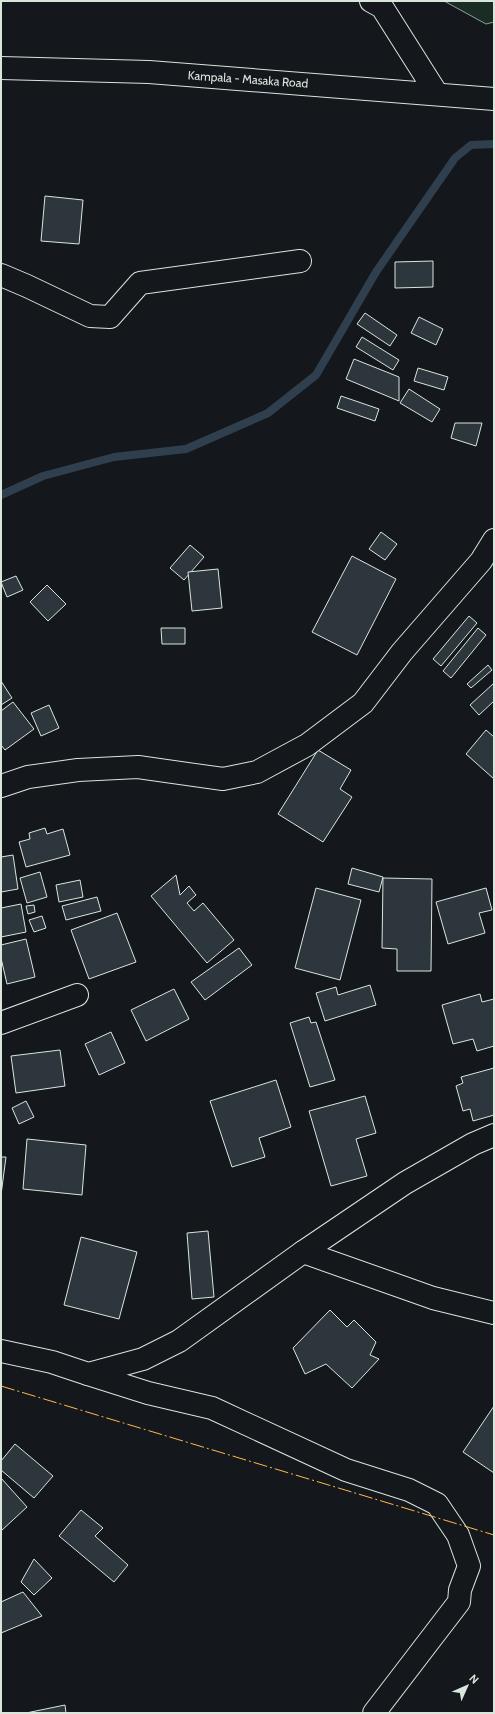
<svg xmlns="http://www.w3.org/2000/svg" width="495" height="1714" font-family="Cabin,sans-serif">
	<rect width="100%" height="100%" fill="#14181c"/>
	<!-- green -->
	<polygon fill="#1a2d24" stroke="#939e99" points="444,1 494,1 494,22 486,24"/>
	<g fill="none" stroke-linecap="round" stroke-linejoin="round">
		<!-- stream -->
		<polyline stroke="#2f3f4d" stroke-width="8" points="1,495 43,476 114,457 186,449 268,413 316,375 376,272 455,158 471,145 494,144"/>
	</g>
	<!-- building -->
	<g fill="#2c363c" stroke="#d8e6dc">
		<polygon points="45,196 83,200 79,244 41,241"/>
		<polygon points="433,261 433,287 395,288 395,262"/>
		<polygon points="365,313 397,335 390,346 357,324"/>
		<polygon points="419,317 443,329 436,345 411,333"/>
		<polygon points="362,337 399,360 393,370 356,347"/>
		<polygon points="354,359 399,377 399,401 346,379"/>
		<polygon points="418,368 448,377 444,390 414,381"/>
		<polygon points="409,389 440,409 432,422 400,403"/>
		<polygon points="341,396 379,409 375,421 337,408"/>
		<polygon points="455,423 482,423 476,446 451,438"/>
		<polygon points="381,532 397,544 385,560 369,549"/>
		<polygon points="190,545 204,557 184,580 170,568"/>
		<polygon points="352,556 396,579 357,655 312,632"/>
		<polygon points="218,569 222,608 192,611 188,572"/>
		<polygon points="16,576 23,590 7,597 1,582"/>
		<polygon points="47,585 66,604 48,621 30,602"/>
		<polygon points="469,616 477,623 441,666 433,659"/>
		<polygon points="161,628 185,628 185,644 162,644"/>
		<polygon points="478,628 486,635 451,678 443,671"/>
		<polygon points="488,665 492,670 471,688 467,684"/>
		<polygon points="1,681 12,698 1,705"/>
		<polygon points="494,683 494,701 479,715 470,705"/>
		<polygon points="13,702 34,729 5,750 1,745 1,711"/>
		<polygon points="49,705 59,728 41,736 31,713"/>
		<polygon points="486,730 494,737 494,779 466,754"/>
		<polygon points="318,750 351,770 340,789 352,797 323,842 278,814"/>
		<polygon points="45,828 47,834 63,829 70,855 26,867 19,842 30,839 29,833"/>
		<polygon points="13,855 18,889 1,892 1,857"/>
		<polygon points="352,868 383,877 379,892 348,884"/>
		<polygon points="40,872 47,897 27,903 20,878"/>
		<polygon points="176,875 180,895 189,886 196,895 187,903 194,911 203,903 234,940 207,963 151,896"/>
		<polygon points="383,878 432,879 431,971 397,971 397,949 382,948"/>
		<polygon points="80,880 83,897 59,902 56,885"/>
		<polygon points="316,888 361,900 340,980 295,968"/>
		<polygon points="486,888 492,910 479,913 485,933 448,944 436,902"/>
		<polygon points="97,897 101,911 66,920 62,906"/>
		<polygon points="21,904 26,932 1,937 1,908"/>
		<polygon points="34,905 35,912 28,914 26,906"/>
		<polygon points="117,913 136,962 89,979 71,930"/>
		<polygon points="42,916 46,928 34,932 29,920"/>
		<polygon points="26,939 35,977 7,984 1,958 1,945"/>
		<polygon points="239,948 252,965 205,1000 191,982"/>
		<polygon points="370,985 376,1005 325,1021 316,993 336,987 338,995"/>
		<polygon points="174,989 189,1019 146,1041 131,1010"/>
		<polygon points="480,994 482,1002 494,999 494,1046 477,1051 473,1039 453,1044 442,1005"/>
		<polygon points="309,1017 311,1023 316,1022 335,1080 310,1087 290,1023"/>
		<polygon points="111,1032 125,1063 99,1075 85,1044"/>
		<polygon points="60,1050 65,1086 16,1093 11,1056"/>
		<polygon points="494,1068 494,1115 473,1121 470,1109 463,1111 456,1086 463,1083 461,1077"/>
		<polygon points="276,1080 291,1127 259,1138 265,1157 232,1167 210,1101"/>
		<polygon points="365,1096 376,1133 356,1139 367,1176 331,1186 309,1111"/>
		<polygon points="26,1101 34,1117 19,1124 12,1108"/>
		<polygon points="27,1139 86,1145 82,1195 23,1189"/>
		<polygon points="1,1157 6,1157 1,1195"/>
		<polygon points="208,1231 214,1297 192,1299 187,1233"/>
		<polygon points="81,1237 137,1252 119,1319 64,1305"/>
		<polygon points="330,1310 347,1327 354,1320 376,1342 370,1355 379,1359 352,1388 326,1364 305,1374 293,1348"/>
		<polygon points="494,1406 494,1473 463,1452"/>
		<polygon points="15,1444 53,1476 34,1498 1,1470 1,1461"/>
		<polygon points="1,1478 27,1507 1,1531"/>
		<polygon points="81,1510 103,1528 95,1536 128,1565 114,1582 59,1536"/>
		<polygon points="34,1559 52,1578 34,1595 21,1582"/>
		<polygon points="23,1592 42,1616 1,1633 1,1602"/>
		<polygon points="65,1705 66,1713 26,1713"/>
	</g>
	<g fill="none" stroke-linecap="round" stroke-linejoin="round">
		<!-- minor casing -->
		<g stroke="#d8e6dc" stroke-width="24">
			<g id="minor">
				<polyline points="371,1 382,7 437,94"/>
				<polyline points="1,275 27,286 90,316 110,317 140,283 300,261"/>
				<polyline points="1,786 28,777 78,770 138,767 223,779 257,772 307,745 363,703 402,652 481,561 494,540"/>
				<polyline points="1,1023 77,995"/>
				<polyline points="303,1252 433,1298 494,1313"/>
				<polyline points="1,1351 52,1362 88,1374 143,1359 179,1341 303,1252 405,1183 473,1144 494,1135"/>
				<polyline points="88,1374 148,1393 212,1408 346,1470 409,1490 437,1504 458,1535 469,1566 460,1590 459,1602 374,1713"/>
			</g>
		</g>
		<!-- primary casing -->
		<g stroke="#d8e6dc" stroke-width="24">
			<polyline id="primary" points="1,68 149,72 494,99"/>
		</g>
		<!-- minor -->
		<use href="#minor" stroke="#14181c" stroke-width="22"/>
		<!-- primary -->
		<use href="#primary" stroke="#14181c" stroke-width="22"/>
		<!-- power -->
		<polyline stroke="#ffb74d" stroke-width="1" stroke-dasharray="14 3 2 3" stroke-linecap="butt" points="1,1386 494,1535"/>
	</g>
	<g text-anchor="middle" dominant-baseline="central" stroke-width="3" stroke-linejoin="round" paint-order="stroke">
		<!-- street labels -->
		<g font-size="12" fill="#d8e6dc" stroke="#14181c">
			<text transform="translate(248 79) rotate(4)">Kampala - Masaka Road</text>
		</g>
	</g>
	<!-- border -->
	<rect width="495" height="1714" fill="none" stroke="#d8e6dc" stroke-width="4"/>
	<!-- north arrow -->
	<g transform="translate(467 1686) rotate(45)" stroke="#14181c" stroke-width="3" paint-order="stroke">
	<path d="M0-3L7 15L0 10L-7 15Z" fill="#d8e6dc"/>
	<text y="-6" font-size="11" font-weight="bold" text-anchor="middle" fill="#d8e6dc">N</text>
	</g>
</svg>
